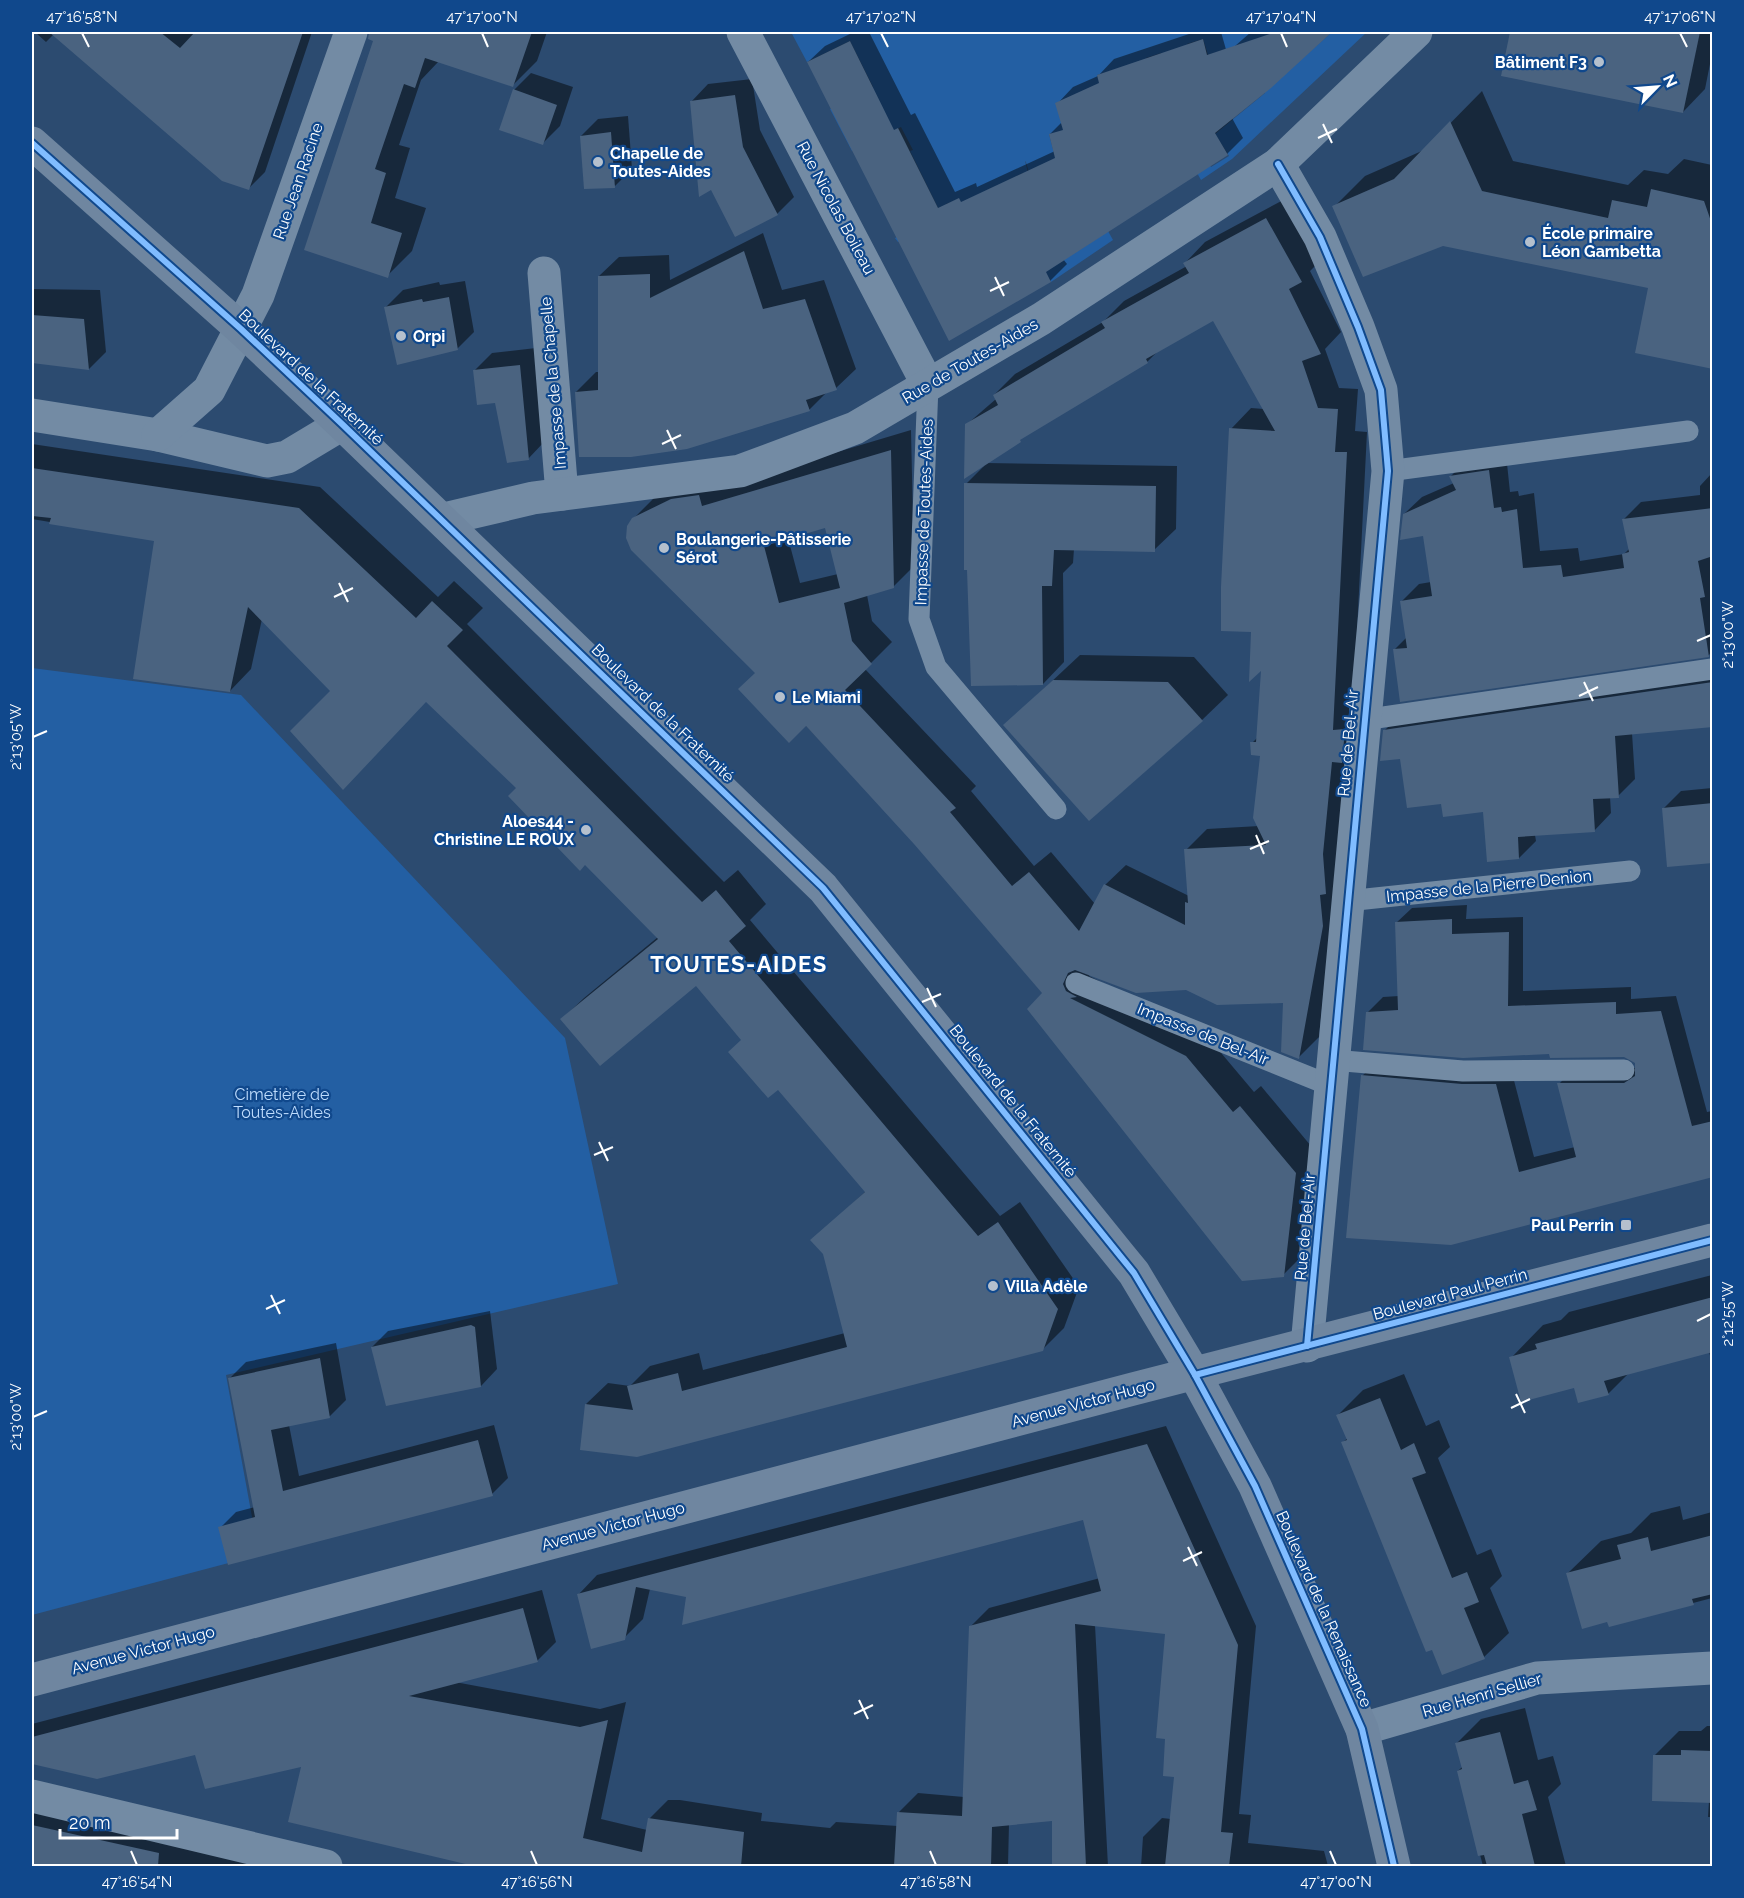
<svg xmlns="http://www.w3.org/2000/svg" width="1744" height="1898" font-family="Raleway,sans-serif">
	<rect width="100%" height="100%" fill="#2c4b70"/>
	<!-- green -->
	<g fill="#235fa3" fill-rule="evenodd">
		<path d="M791,32H1282L1305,56L1332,32H1367L1232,159L1201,180L1196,171L1209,163L1211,167L1229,156L1215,134L1265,93L1229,48L1208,55L1203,39L1187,44L1201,85L1212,98L1140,144L1114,70L1097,75L1125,154L1110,164L1099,127L1085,131L1093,175L1078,185L1069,153L1077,149L1066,99L1056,103L1064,132L1049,134L1059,172L1038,177L1046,206L1069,239L1062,243L1066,249L1074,245L1078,251L1108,231L1113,240L1051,282L1026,239L973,268L959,240L988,227L979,200L963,207L959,199L946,204L949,215L898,242L895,238L941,214L910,151L913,150L901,127L890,132L886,124L859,138L862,146L852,151L830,109L873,87L850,41L807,62ZM1161,53L1176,98L1162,104L1146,58ZM1025,161L1026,162L1049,245L1038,246L1027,211L1020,212L1011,179L1023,173L1032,208L1037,207Z"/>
		<polygon points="32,668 241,695 565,1038 618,1284 226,1375 259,1555 32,1615"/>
	</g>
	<!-- shadow -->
	<g fill="#0007" fill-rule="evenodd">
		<polygon points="35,32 196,33 312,32 265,172 249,188 54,34 46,42"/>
		<polygon points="378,32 547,32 537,61 513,85 439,61 421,80 399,145 410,148 395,198 426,208 412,251 387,276 305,249"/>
		<polygon points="854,32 869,32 911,115 915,113 955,192 976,183 977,187 1055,151 1050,134 1062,122 1057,104 1073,87 1098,76 1114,59 1195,32 1221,32 1227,53 1251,32 1329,32 1270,87 1232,118 1243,138 1227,154 1063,259 1067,264 1050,281 949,338 808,62 825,46"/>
		<polygon points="1511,32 1712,32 1712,54 1705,89 1683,112 1503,74"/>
		<polygon points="531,73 573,87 560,126 543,143 514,90"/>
		<polygon points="752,79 760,130 794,197 777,214 691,102 708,84"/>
		<polygon points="1482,91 1513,161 1628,185 1644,170 1668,174 1684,159 1712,165 1712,366 1650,287 1334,207 1365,176 1424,150"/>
		<polygon points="628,116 632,169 615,186 581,136 598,119"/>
		<path d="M1287,198L1321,260L1310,271L1341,332L1325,349L1339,388L1358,389L1355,431L1367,432L1353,711L1319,1037L1299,1057L1284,1002L1090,974L1089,976L1206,1035L1254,1092L1261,1086L1316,1152L1304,1254L1283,1275L915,843L757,673L633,519L655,497L723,486L911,430L914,566L893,587L867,595L872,621L892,642L865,669L976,786L971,791L1034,866L1051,852L1095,904L1105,885L1126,865L1189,896L1186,850L1207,829L1259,826L1261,755L1252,743L1258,737L1263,667L1253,630L1231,429L1251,408L1264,409L1213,319L1161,348L1147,362L1026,435L986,463L1177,466L1176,529L1154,550L1074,549L1073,563L1063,573L1064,662L1043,684L966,484L984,466L966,425L996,399L994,395L1015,374L1103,322L1124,301L1187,266L1185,263L1205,242ZM827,526L838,574L800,583L788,538Z"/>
		<polygon points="763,233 782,290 824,280 856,369 836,388 828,391 809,410 576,392 596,372 600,372 599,276 619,257 669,255 670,280"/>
		<polygon points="465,281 474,332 457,349 386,307 403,290 439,282 440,285"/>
		<polygon points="32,289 100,290 106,352 89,369 32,362"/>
		<polygon points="536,348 545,441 528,459 496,402 475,370 492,353"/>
		<polygon points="32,444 320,487 438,597 454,581 483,608 467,624 724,882 738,870 766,904 750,920 1000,1216 1020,1202 1079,1287 1064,1328 1042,1350 637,1456 586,1404 608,1383 630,1386 650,1366 699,1353 703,1370 845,1333 825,1253 813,1240 866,1191 697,984 562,1019 584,998 658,937 518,788 427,701 332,691 262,619 251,669 230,691 156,540 32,519"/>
		<polygon points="1506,454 1510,492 1518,491 1519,496 1534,493 1540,551 1578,548 1580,561 1624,554 1630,548 1624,519 1641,502 1700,495 1700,486 1712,473 1712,651 1709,655 1394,650 1407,637 1402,601 1419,584 1431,582 1424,534 1404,514 1422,497 1454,483 1451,476 1468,459"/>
		<polygon points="1080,655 1194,657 1228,695 1202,720 1005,725"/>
		<polygon points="1712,668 1712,725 1632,733 1635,779 1618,796 1610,797 1611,813 1594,831 1535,835 1536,841 1519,858 1484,811 1443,802 1402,757 1384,731 1402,713"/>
		<polygon points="1712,788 1712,861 1664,808 1681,791"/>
		<polygon points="1467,905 1466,919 1523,917 1523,991 1631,987 1631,999 1676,996 1707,1112 1712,1111 1712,1175 1451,1244 1362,1076 1378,1061 1511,1069 1534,1157 1575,1147 1559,1084 1574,1068 1637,1068 1637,1063 1624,1056 1550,1052 1368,1012 1383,997 1399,996 1396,923 1412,908"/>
		<polygon points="1712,1275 1712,1365 1709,1351 1629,1373 1608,1394 1575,1387 1511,1358 1543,1325 1561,1320 1569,1312"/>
		<polygon points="490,1311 497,1369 481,1386 372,1347 388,1331"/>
		<polygon points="336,1343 346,1400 330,1416 289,1425 299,1476 494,1425 508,1478 492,1494 220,1528 236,1512 255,1507 230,1378 246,1362"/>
		<polygon points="1404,1374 1426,1426 1439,1420 1450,1447 1438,1458 1477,1555 1491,1549 1502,1576 1490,1588 1509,1633 1484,1657 1343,1442 1348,1438 1338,1415 1363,1390"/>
		<polygon points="1166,1426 1256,1626 1239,1814 1251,1815 1248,1843 1324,1851 1328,1866 1141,1866 1143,1837 1162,1818 1171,1819 1175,1776 1167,1738 1166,1633 1095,1625 1108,1866 1053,1866 1053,1819 1009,1824 1008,1866 479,1866 290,1821 303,1765 197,1753 97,1777 32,1762 32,1724 542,1590 556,1642 537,1661 455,1682 600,1709 626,1702 601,1819 647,1830 649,1819 668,1800 680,1800 762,1813 761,1821 830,1828 836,1822 898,1826 899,1812 918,1793 964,1797 970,1627 989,1608 1100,1578 1084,1518 688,1596 650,1589 643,1619 624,1638 579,1594 597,1575"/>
		<polygon points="1680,1506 1683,1520 1712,1512 1712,1598 1610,1625 1568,1573 1601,1541 1631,1533 1651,1513"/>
		<polygon points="1525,1708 1538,1760 1553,1756 1561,1784 1548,1797 1566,1866 1483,1866 1458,1771 1463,1766 1457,1743 1481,1719"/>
		<polygon points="1707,1726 1712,1726 1712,1817 1708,1817 1709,1801 1655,1755 1679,1731 1701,1731"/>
		<polygon points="32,1802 312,1866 32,1866"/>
	</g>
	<!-- building -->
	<g fill="#4a6380" fill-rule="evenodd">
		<polygon points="49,32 160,32 180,48 195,32 303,32 249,190 222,181"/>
		<polygon points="369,32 532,32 513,87 425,58 415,88 404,84 375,169 386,173 371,223 402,233 388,278 304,250 373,41 368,39"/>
		<polygon points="1276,32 1332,32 1271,88 1215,133 1228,155 1046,272 1051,282 949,341 807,62 850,41 894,130 898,128 938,208 959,198 961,202 1055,158 1049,134 1063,130 1055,103 1099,83 1097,75 1203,39 1207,55"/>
		<polygon points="1510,32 1700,32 1683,113 1501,76"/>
		<polygon points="513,89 557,105 543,145 499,130"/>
		<polygon points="735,95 743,147 778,215 735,237 711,190 699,197 690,101"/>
		<polygon points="1450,121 1482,191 1608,218 1612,200 1647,207 1651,189 1704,201 1713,227 1713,369 1635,353 1648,288 1443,246 1363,277 1332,206 1394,179"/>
		<polygon points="611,132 615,188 584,189 580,136"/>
		<path d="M1266,218L1302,282L1289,289L1321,354L1302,361L1318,408L1338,409L1335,452H1347L1333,730L1345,729L1342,763L1332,762L1323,854L1326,894L1320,895L1323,926L1299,1059L1281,1052L1283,1003L1217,1005L1186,990L1136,993L1075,970L1068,973L1063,984L1066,991L1077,997L1070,998L1186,1056L1233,1112L1240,1106L1296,1173L1284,1277L1242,1281L1027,1009L1042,993L914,844L806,726L789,743L738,689L755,673L631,550L626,538L627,526L632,518L671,499L699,495L702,506L891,450L894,588L844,603L852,641L872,664L845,690L956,808L950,812L1012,886L1029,872L1079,931L1104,884L1185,925V902L1188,903L1184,849L1266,845L1253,818L1260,756L1251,755L1250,742H1256L1261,671L1249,682L1251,632L1221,631V587L1229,428L1275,431L1213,321L1146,359L1148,363L1020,440L1021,442L964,479L965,424L998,405L993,395L1105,328L1101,322L1189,273L1183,263ZM825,528L840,588L779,603L764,546Z"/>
		<polygon points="744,251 763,309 805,299 837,390 806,400 810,411 687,449 631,457 579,457 575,392 598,390 598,276 650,274 650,298"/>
		<polygon points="449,297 458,350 397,365 384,307 422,299 423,302"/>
		<polygon points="32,315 84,319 89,370 32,363"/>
		<polygon points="520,365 529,460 507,463 495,403 477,405 473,370"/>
		<polygon points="32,468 299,508 416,618 432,601 463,630 447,646 702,902 716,890 746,926 729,941 978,1236 998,1222 1058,1309 1043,1351 637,1457 580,1450 585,1404 633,1410 627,1386 678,1373 682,1391 847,1347 823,1254 810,1240 865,1192 778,1090 768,1098 728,1052 741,1040 696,986 600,1066 560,1019 658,939 585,865 580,871 508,796 516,788 426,702 343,790 290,731 330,691 248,607 230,692 133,679 154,541 49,524 51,518 32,516"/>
		<polygon points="1489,470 1494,508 1501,507 1502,512 1517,509 1523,568 1561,565 1563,577 1624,568 1622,554 1629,552 1622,519 1713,508 1713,556 1698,561 1705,597 1700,598 1709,657 1400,702 1393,649 1407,648 1400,601 1432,596 1423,536 1400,540 1403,514 1456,490 1449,476"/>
		<polygon points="964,483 1156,486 1155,552 1054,550 1052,586 1042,586 1043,685 971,686 967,570 964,570"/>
		<polygon points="1053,680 1168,682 1203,721 1089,821 1003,725"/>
		<polygon points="1713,682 1713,727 1615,736 1619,798 1593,799 1595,832 1518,837 1519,859 1487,862 1483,812 1443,817 1441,804 1407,808 1400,759 1380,761 1383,730"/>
		<polygon points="1713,803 1713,863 1667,867 1662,808"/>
		<polygon points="1452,919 1452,934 1509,932 1508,1006 1616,1002 1616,1014 1661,1011 1692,1126 1713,1121 1713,1177 1451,1245 1346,1238 1361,1075 1462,1084 1496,1084 1519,1172 1576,1157 1557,1083 1624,1083 1635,1076 1635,1063 1624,1057 1550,1058 1549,1054 1463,1058 1363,1050 1366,1012 1398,1010 1395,922"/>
		<polygon points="1713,1297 1713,1352 1604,1381 1609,1395 1578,1403 1574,1388 1521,1402 1509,1357 1537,1349 1535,1344"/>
		<polygon points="471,1325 475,1327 481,1387 386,1406 371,1347"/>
		<polygon points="320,1358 330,1418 271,1430 283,1491 478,1440 493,1496 228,1565 218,1527 255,1517 228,1378"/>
		<polygon points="1380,1398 1401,1450 1414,1443 1426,1473 1412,1478 1452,1578 1467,1572 1479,1602 1464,1608 1485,1659 1442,1675 1432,1650 1426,1652 1341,1442 1347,1440 1336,1415"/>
		<polygon points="1147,1444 1238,1645 1221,1832 1233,1833 1229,1866 1165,1866 1174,1777 1163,1776 1165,1739 1156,1738 1165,1634 1075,1624 1086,1866 1052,1866 1052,1821 992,1827 991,1866 894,1866 897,1812 962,1816 969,1626 1101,1591 1083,1520 682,1625 686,1597 636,1587 625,1640 591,1649 577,1594"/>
		<polygon points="1713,1535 1713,1594 1692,1599 1694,1605 1609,1627 1607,1622 1582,1629 1566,1573 1621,1559 1617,1545 1648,1537 1651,1551"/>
		<polygon points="523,1608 538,1662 409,1696 580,1727 608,1720 583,1838 642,1852 648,1818 744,1832 741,1866 474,1866 288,1822 301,1767 205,1789 195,1755 97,1779 32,1764 32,1737"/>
		<polygon points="1500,1732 1514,1784 1528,1780 1537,1810 1522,1814 1535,1866 1487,1866 1484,1855 1478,1856 1457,1771 1462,1769 1455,1743"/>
		<polygon points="1681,1750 1713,1751 1713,1803 1652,1801 1653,1755 1681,1755"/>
		<polygon points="32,1825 159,1853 158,1866 32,1866"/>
	</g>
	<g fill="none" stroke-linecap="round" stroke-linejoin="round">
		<!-- lane -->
		<g stroke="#738ba4" stroke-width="21">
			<polyline points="928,385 919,619 936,667 1056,809"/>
			<polyline points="1388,471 1688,431"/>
			<polyline points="1363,720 1712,669"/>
			<polyline points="1347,901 1630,871"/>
			<polyline points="1076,983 1329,1085"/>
			<polyline points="1332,1060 1463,1071 1624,1070"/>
		</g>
		<!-- street -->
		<g stroke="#738ba4" stroke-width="33">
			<polyline points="743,32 928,385"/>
			<polyline points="1278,164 1320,237 1358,327 1381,390 1388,471 1307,1346"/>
			<polyline points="544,273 562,494"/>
			<polyline points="32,415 158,435 267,461 287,457 342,424"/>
			<polyline points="158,435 209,390 258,295 351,32"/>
			<polyline points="444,519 533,498 740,471 855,428 1041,319 1278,164 1416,32"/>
			<polyline points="1362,1729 1537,1678 1712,1668"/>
			<polyline points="32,1796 326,1866"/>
		</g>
		<!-- secondary -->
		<g stroke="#6f86a0" stroke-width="33">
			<polyline points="32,143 241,329 342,424 823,888 1121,1257 1134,1273 1195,1375 1255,1486 1362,1729 1394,1866"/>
			<polyline points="32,1680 1133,1389 1712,1240"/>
		</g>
		<!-- cycleway casing -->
		<g stroke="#10488c" stroke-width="10">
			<g id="cycleway">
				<polyline points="32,143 241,329 342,424 823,888 1121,1257 1134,1273 1195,1375 1255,1486 1362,1729 1394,1866"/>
				<polyline points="1278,164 1320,237 1358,327 1381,390 1388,471 1307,1346"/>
				<polyline points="1195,1375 1712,1240"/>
			</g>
		</g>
		<!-- cycleway -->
		<use href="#cycleway" stroke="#80bcff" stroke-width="6"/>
	</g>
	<!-- ticks -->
	<path fill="none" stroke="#fff" stroke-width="2" d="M82,33L89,47M482,33L488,47M881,33L888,47M1281,33L1287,47M1680,33L1687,47M1323,124L1332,143M1318,138L1337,129M995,277L1004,296M990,291L1009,282M667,430L676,449M662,444L681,435M339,583L348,602M334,597L353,588M1697,641L1711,635M1584,682L1593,701M1579,696L1598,687M33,737L47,731M1256,835L1264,854M1250,849L1269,841M927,988L936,1007M922,1002L941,994M599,1142L608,1161M594,1155L613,1147M271,1295L280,1314M266,1309L285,1300M1697,1321L1711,1314M1516,1394L1525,1413M1511,1408L1530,1399M33,1417L47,1411M1188,1547L1197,1566M1183,1561L1202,1552M859,1700L868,1719M854,1714L873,1705M131,1851L137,1865M531,1851L537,1865M930,1851L936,1865M1330,1851L1336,1865"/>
	<!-- markers -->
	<g fill="#b5c0cd" stroke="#10488c" stroke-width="2">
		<circle cx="1599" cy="62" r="6"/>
		<circle cx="598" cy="162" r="6"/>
		<circle cx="1530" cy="242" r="6"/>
		<circle cx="401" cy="336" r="6"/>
		<circle cx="664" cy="548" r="6"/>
		<circle cx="780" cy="697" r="6"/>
		<circle cx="586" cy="830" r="6"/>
		<rect x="1620" y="1219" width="12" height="12" rx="3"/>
		<circle cx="993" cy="1286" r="6"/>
	</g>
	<g text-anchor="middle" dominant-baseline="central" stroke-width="4.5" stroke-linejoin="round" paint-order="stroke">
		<!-- poi labels -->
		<g font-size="16" font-weight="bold" fill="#fff" stroke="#10488c" text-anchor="start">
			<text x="1587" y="62" text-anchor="end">Bâtiment F3</text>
			<text x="610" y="153">Chapelle de<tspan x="610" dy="18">Toutes-Aides</tspan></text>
			<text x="1542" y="233">École primaire<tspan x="1542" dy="18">Léon Gambetta</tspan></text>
			<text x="413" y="336">Orpi</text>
			<text x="676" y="539">Boulangerie-Pâtisserie<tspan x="676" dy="18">Sérot</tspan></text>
			<text x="792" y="697">Le Miami</text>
			<text x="574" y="821" text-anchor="end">Aloes44 -<tspan x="574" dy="18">Christine LE ROUX</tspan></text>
			<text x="1614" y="1225" text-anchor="end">Paul Perrin</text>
			<text x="1005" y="1286">Villa Adèle</text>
		</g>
		<!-- street labels -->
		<g font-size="16" fill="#fff" stroke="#10488c">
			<text transform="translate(298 181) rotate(-71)">Rue Jean Racine</text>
			<text transform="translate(836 208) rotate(62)">Rue Nicolas Boileau</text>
			<text transform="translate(970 361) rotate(-30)">Rue de Toutes-Aides</text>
			<text transform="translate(311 377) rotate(43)">Boulevard de la Fraternité</text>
			<text transform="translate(553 383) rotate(-95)">Impasse de la Chapelle</text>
			<text transform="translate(924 512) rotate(-88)">Impasse de Toutes-Aides</text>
			<text transform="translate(663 713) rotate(44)">Boulevard de la Fraternité</text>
			<text transform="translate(1348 743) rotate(-85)">Rue de Bel-Air</text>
			<text transform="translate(1489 886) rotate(-6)">Impasse de la Pierre Denion</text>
			<text transform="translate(1203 1034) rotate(22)">Impasse de Bel-Air</text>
			<text transform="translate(1013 1101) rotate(51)">Boulevard de la Fraternité</text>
			<text transform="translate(1305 1227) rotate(-85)">Rue de Bel-Air</text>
			<text transform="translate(1450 1294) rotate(-15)">Boulevard Paul Perrin</text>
			<text transform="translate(1083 1403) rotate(-15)">Avenue Victor Hugo</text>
			<text transform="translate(613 1526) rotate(-15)">Avenue Victor Hugo</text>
			<text transform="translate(1324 1609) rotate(66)">Boulevard de la Renaissance</text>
			<text transform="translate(143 1650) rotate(-15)">Avenue Victor Hugo</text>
			<text transform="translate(1482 1695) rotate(-16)">Rue Henri Sellier</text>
		</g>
		<!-- park labels -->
		<g font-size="16" fill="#bedcfd" stroke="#10488c">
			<text x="282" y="1094">Cimetière de<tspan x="282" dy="18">Toutes-Aides</tspan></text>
		</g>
		<!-- district labels -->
		<g font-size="22" font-weight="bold" letter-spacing="1.5" fill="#fff" stroke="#10488c">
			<text x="739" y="964">TOUTES-AIDES</text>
		</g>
	</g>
	<!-- border -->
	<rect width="1744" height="1898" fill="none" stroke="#10488c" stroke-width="66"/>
	<!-- north arrow -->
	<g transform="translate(1657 87) rotate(65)" stroke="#10488c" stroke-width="4.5" paint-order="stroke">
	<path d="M0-4.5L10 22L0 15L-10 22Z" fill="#ffffff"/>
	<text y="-9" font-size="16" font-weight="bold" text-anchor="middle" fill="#ffffff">N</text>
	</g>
	<!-- scale -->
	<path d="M60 1829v9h117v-9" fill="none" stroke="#ffffff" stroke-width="3"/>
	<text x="69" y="1829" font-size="18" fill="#ffffff" stroke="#10488c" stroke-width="4.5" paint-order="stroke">20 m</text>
	<rect x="33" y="33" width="1678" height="1832" fill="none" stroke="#fff" stroke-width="2"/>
	<g font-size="15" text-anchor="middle" fill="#fff">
		<text x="82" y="22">47°16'58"N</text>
		<text x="482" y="22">47°17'00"N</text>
		<text x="881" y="22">47°17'02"N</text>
		<text x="1281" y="22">47°17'04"N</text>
		<text x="1680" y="22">47°17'06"N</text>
		<text transform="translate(1728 635) rotate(-90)" y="5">2°13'00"W</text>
		<text transform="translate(16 737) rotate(-90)" y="5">2°13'05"W</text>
		<text transform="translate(1728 1314) rotate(-90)" y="5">2°12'55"W</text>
		<text transform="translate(16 1417) rotate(-90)" y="5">2°13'00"W</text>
		<text x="137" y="1887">47°16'54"N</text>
		<text x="537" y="1887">47°16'56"N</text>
		<text x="936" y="1887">47°16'58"N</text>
		<text x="1336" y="1887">47°17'00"N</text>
	</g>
</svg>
